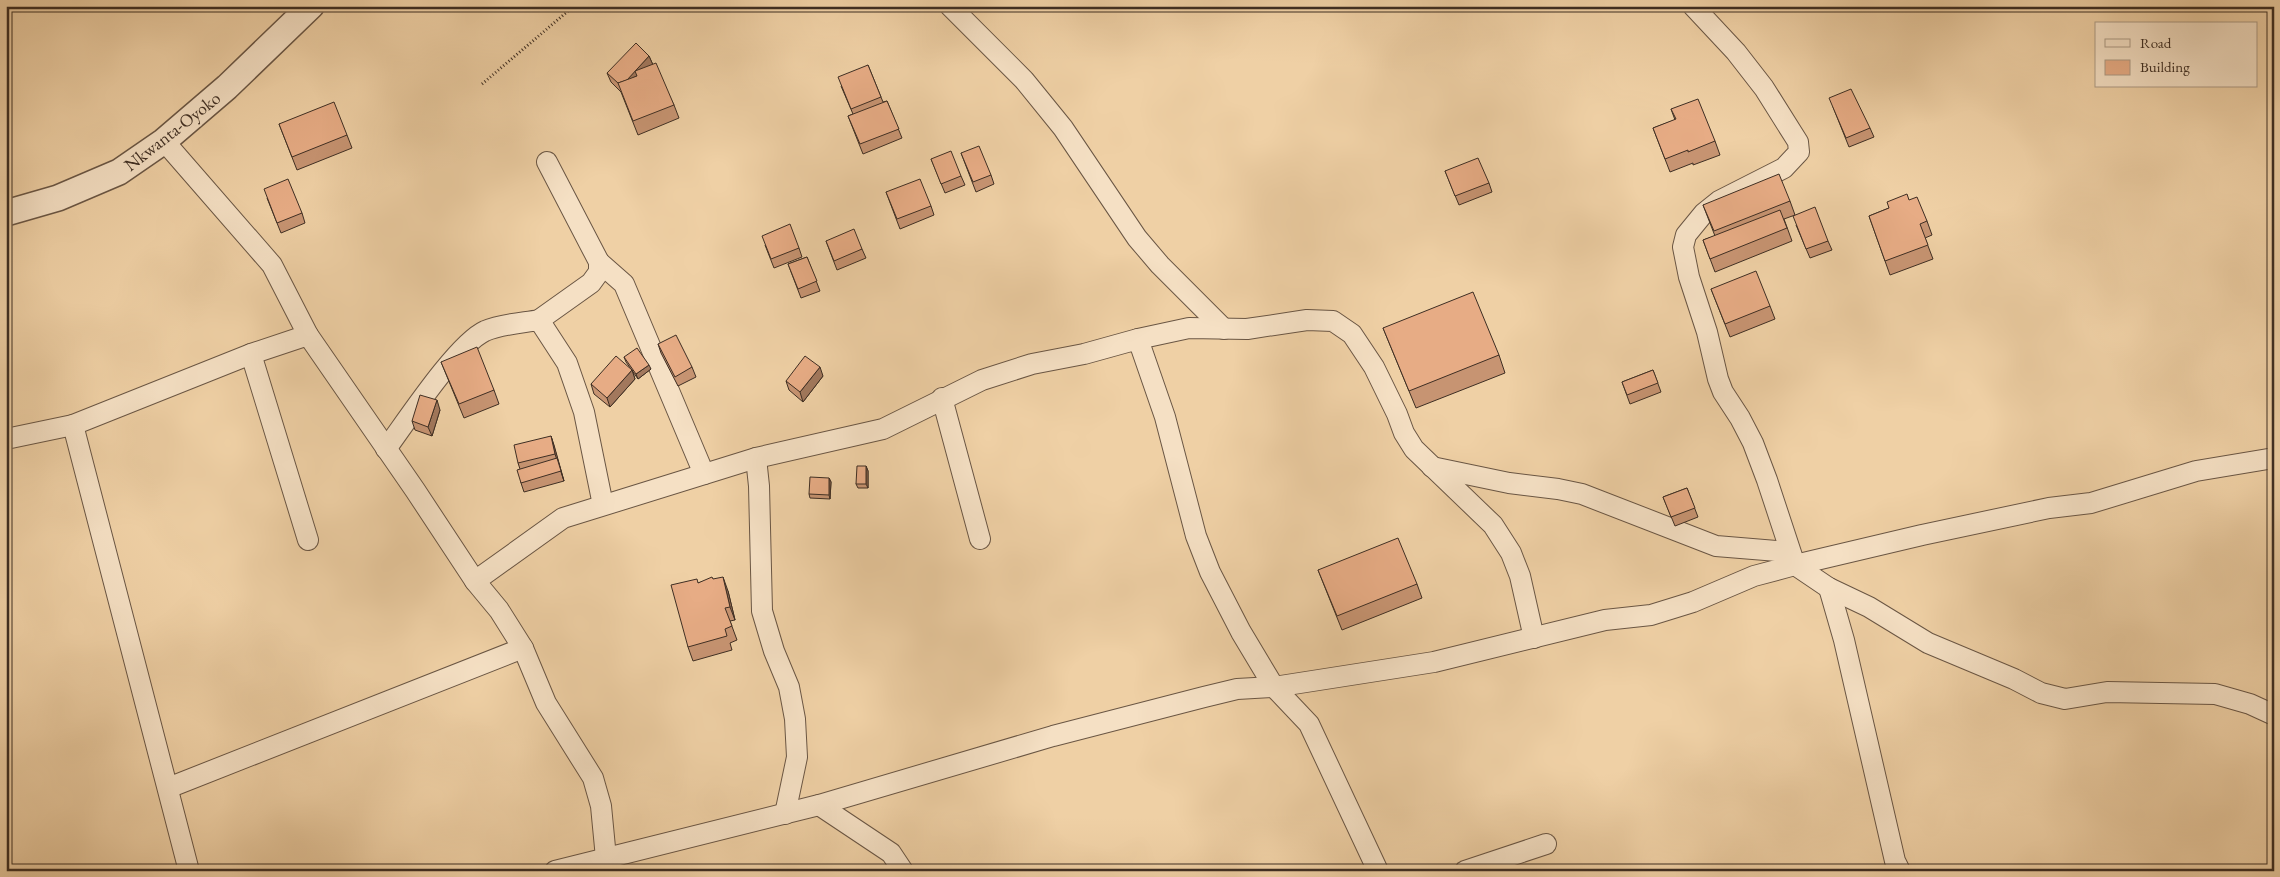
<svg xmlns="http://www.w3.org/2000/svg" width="2280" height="877" font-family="'EB Garamond',serif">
	<rect width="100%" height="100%" fill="#efd0a5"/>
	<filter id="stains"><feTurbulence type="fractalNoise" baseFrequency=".004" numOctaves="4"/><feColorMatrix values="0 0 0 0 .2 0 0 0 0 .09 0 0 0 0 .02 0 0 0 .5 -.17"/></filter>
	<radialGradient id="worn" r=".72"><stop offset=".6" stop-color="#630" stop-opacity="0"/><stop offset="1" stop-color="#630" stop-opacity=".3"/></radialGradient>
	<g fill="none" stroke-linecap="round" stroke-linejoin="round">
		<!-- minor casing -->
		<g stroke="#6a5644" stroke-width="22">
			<g id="minor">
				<polyline points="950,6 1024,80 1063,128 1137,238 1160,265 1224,329"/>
				<polyline points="1693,6 1736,52 1764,88 1798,142 1799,152 1784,168 1719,201 1704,213 1686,235 1683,247 1689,277 1707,332 1718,379 1723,392 1740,418 1753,443 1767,480 1795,565 1829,588 1869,607 1928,643 2014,679 2041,693 2065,699 2107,692 2215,694 2250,704 2274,715"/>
				<polyline points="164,141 272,265 308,335"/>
				<polyline points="599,262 624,284 704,474"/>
				<polyline points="539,320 591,283 599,272 599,262 547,162"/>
				<polyline points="1138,339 1189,328 1247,329 1307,320 1333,321 1352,334 1374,367 1397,414 1404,433 1414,449 1493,525 1511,553 1520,576 1534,638"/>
				<polyline points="251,354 308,540"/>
				<polyline points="942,398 980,539"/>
				<polyline points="73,425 189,871"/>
				<polyline points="6,439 73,425 251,354 308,335 415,490 475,581 499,610 523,648 546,703 593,778 601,806 606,858"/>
				<path d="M386,449C406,422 457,344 485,331C501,324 521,323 539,320L567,363L584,412L603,505"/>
				<polyline points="756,458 759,486 762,611 774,651 789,687 795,719 797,757 785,814"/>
				<polyline points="1432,467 1509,483 1558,489 1582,494 1716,546 1790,552"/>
				<polyline points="475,581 563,518 756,458 883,429 982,380 1032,364 1084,354 1138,339 1165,417 1196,536 1210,572 1241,632 1274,687 1309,724 1378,871"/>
				<polyline points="1829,588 1844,640 1895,861 1900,871"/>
				<polyline points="168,788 523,648"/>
				<polyline points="819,805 891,853 903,871"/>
				<polyline points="555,871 819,805 1053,736 1204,697 1237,689 1274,687 1434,662 1605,620 1651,615 1693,602 1754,576 1795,565 1922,535 2049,508 2091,503 2196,471 2274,458"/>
				<polyline points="1465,871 1546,844"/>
			</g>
		</g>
		<!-- tertiary casing -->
		<g stroke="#6a5644" stroke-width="28">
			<polyline id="tertiary" points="6,213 58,198 119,172 164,141 227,87 311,6"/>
		</g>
		<!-- path -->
		<polyline stroke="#3e2e23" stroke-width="3" stroke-dasharray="1 2.5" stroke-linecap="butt" points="482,84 574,6"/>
		<!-- minor -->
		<use href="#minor" stroke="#f5e0c4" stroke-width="20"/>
		<!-- tertiary -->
		<use href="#tertiary" stroke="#f5e0c4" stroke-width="25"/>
	</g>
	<!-- wall -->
	<g fill="#c79472" stroke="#3e2e23">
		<polygon points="649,56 653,65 674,105 679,118 638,135 621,92 611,82 607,73"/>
		<polygon points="868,65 883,102 887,101 902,138 863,154 848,116 853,114 841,86"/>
		<polygon points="1833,107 1870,128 1874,137 1849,147"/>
		<polygon points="1671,109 1715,141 1720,155 1693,165 1693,163 1670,172 1653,128 1675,120"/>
		<polygon points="279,124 347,135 352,148 297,170"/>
		<polygon points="961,153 991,175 994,184 976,192"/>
		<polygon points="931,159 961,176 965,185 945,193"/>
		<polygon points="1445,171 1489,183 1492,192 1459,205"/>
		<polygon points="886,192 931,206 934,215 900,229"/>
		<polygon points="267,198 302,213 305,223 281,233"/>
		<polygon points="1909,200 1927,221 1932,235 1925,238 1933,259 1890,275 1869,216"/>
		<polygon points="1790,201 1795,215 1784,219 1792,241 1715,272 1703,240 1715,236 1703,205"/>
		<polygon points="1796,225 1828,241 1832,250 1810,258"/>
		<polygon points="826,241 862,249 866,258 837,270"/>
		<polygon points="765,245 799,248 802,257 774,268"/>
		<polygon points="807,257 820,291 801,298 788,264"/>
		<polygon points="1711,289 1770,306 1775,319 1730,337"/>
		<polygon points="1383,328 1499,355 1505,373 1416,408"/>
		<polygon points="658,344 692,367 696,377 678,386 661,353"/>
		<polygon points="624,357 651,369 638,379 626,362"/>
		<polygon points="441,362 494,390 499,404 464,418"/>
		<polygon points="632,370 635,379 610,407 594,394 591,384"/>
		<polygon points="1653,370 1661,392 1630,404 1622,382"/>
		<polygon points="823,376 803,402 789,390 786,381"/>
		<polygon points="440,410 432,436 415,430 412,421"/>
		<polygon points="551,436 564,481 524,492 521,483 520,469 518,463"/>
		<polygon points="866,466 868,471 868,488 858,488 856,484"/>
		<polygon points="829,478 831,482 830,499 810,498 809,494"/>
		<polygon points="1687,488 1698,517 1675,526 1663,497"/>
		<polygon points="1318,570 1417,584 1422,598 1342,630"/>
		<polygon points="713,579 728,591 735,620 730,621 737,640 730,643 732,650 693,661 688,647 698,583"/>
	</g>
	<!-- shaded-wall -->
	<g fill="#a2785d" stroke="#3e2e23">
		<polygon points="649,56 653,65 621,86"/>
		<polygon points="649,365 651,369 638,379 636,374"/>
		<polygon points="820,367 823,376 803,402 800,392"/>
		<polygon points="632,370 635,379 610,407 607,398"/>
		<polygon points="437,400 440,410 432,436 428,427"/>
		<polygon points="551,436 554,445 564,481 555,454"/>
		<polygon points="866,466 868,471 868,488 866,484"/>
		<polygon points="829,478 831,482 830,499 829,495"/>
		<polygon points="723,577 728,591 735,620 730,607"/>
	</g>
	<!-- building -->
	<g fill="#e7ac85" stroke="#3e2e23">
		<polygon points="636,43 649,56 627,80 618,83 607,73"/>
		<polygon points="656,63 674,105 633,121 618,83 637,76 635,71"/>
		<polygon points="868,65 881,97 851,109 838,77"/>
		<polygon points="1851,89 1870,128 1846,138 1829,98"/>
		<polygon points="1698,99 1715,141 1688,152 1688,150 1665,159 1653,128 1676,119 1671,109"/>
		<polygon points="887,101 899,129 860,144 848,116"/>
		<polygon points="334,102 347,135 292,157 279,124"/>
		<polygon points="979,146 991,175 973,182 961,153"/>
		<polygon points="951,151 961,176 941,184 931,159"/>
		<polygon points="1478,158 1489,183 1455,196 1445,171"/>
		<polygon points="1779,174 1790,201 1714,231 1703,205"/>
		<polygon points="288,179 302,213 277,223 264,189"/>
		<polygon points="920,179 931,206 897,219 886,192"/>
		<polygon points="1907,194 1909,200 1917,197 1927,221 1920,224 1928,245 1885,261 1869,216 1889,208 1887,202"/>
		<polygon points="1815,207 1828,241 1806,249 1793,216"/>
		<polygon points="1780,210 1787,228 1710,259 1703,240"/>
		<polygon points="790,224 799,248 771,259 762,236"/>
		<polygon points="854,229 862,249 834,261 826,241"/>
		<polygon points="807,257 817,281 798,289 788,264"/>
		<polygon points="1756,271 1770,306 1725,324 1711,289"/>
		<polygon points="1473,292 1499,355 1409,391 1383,328"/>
		<polygon points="676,335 692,367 675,377 658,344"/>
		<polygon points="477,347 494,390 459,404 441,362"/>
		<polygon points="637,348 649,365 636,374 624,357"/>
		<polygon points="616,356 632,370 607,398 591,384"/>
		<polygon points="805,356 820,367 800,392 786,381"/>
		<polygon points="1653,370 1658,383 1627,395 1622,382"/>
		<polygon points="420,395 437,400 428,427 412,421"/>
		<polygon points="551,436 555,454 518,463 514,445"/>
		<polygon points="557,458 561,471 521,483 517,470"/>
		<polygon points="857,466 866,466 866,484 856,484"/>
		<polygon points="810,477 829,478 829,495 809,494"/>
		<polygon points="1687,488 1695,508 1671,517 1663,497"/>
		<polygon points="1398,538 1417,584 1337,616 1318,570"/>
		<polygon points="712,577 713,579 723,577 730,607 725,608 732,626 725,629 727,636 688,647 671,585 697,579 698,583"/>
	</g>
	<g text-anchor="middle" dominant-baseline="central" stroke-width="4" stroke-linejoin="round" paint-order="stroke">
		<!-- street labels -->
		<g font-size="18" fill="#3e2e23" stroke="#f5e0c4">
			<text transform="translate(172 131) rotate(-38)">Nkwanta-Oyoko</text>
		</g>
	</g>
	<!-- margin -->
	<rect width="2280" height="877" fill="none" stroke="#efd0a5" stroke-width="25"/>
	<rect x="8" y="8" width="2265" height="862" fill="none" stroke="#3e2e23" stroke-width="2.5"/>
	<rect x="12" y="12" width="2255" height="852" fill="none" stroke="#3e2e23"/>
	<!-- legend -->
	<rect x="2095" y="22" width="162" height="65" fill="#f5e0c4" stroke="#ac9984"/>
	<rect x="2105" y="39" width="25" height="8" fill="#f5e0c4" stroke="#ac9984"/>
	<text x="2140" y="48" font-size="15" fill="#3e2e23">Road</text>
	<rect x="2105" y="60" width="25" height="15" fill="#e7ac85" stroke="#ac9984"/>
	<text x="2140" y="72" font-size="15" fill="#3e2e23">Building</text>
	<rect width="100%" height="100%" filter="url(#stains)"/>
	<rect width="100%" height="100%" fill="url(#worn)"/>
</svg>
